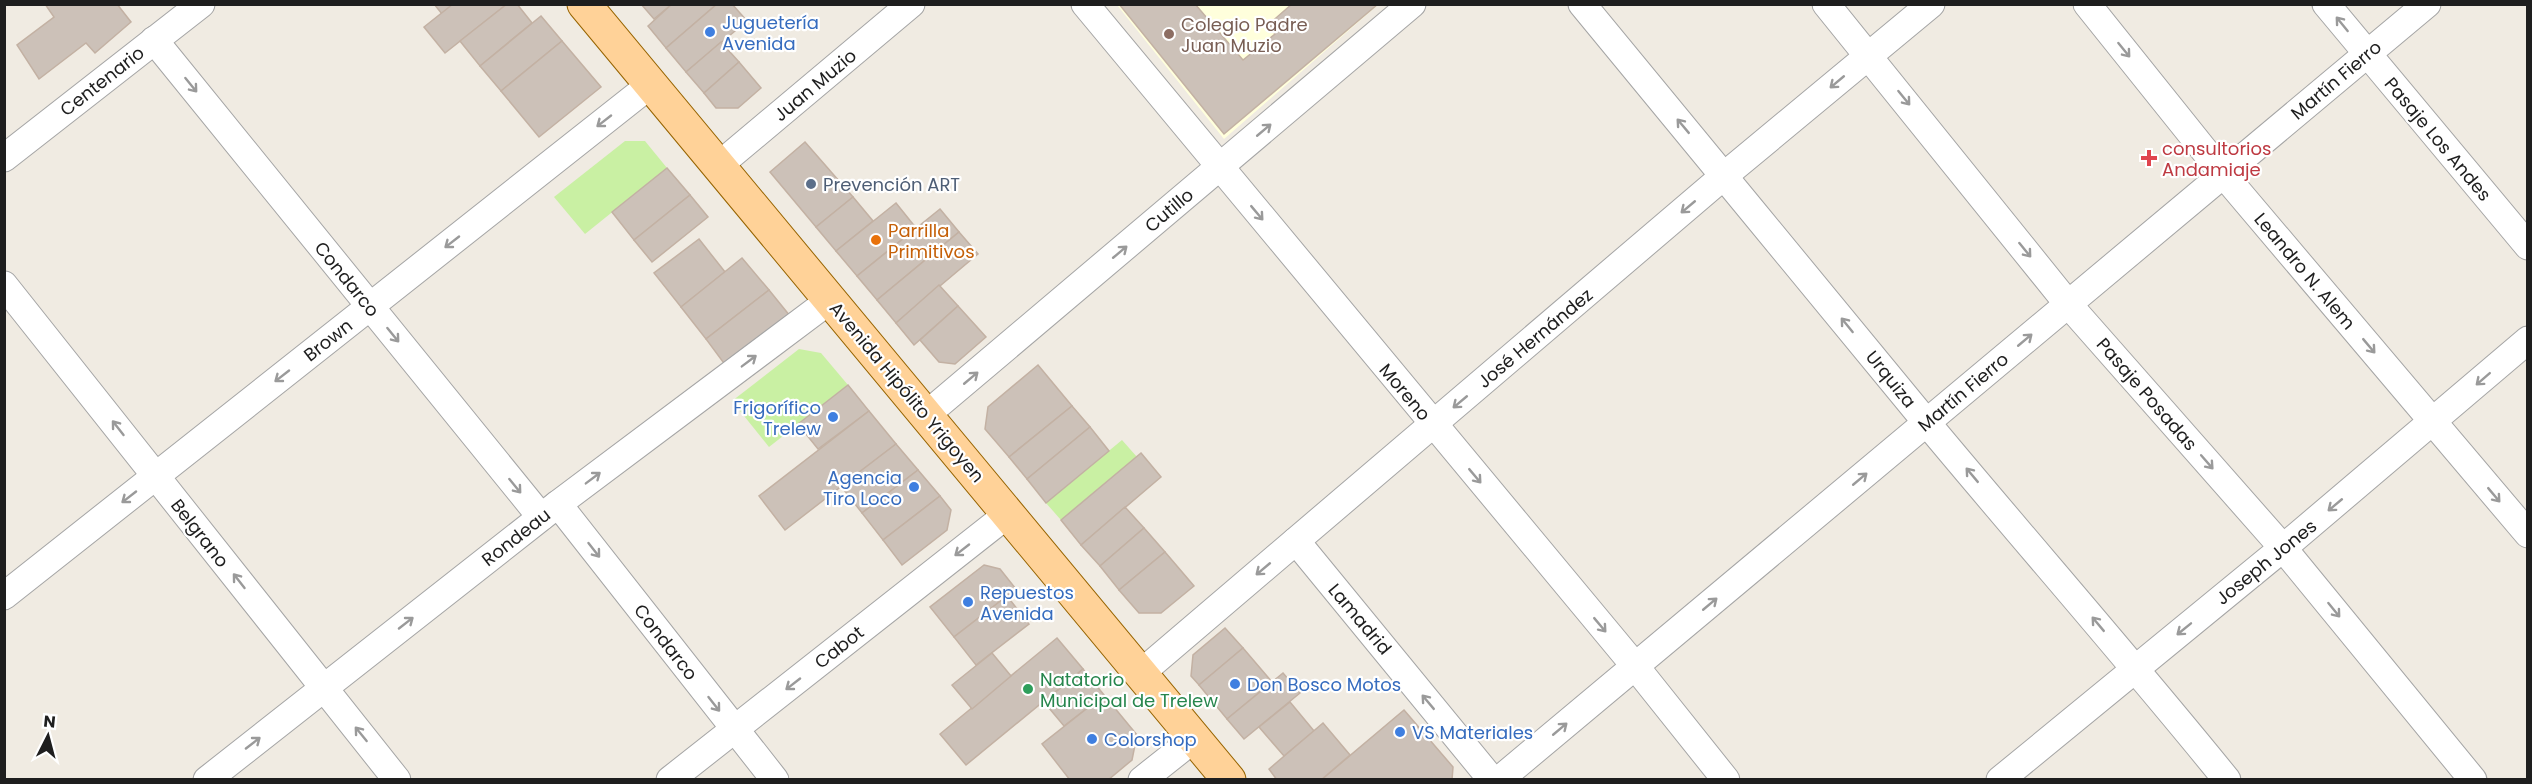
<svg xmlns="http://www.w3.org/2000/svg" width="2532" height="784" font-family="Poppins,sans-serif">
	<rect width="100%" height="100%" fill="#f0ebe2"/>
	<!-- education -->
	<polygon fill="#ffffdc" points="1117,5 1378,5 1224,139"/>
	<!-- grass -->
	<g fill="#c9f0a3">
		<polygon points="625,141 645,141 667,168 585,234 554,197"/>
		<polygon points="799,349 821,353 848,385 769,447 732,401"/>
		<polygon points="1122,440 1137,457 1061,520 1046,503"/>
	</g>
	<!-- building -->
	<g fill="#ccc1b8" stroke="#c3b1a3" stroke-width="1.5">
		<polygon points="45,4 117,4 131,22 95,53 86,43 39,79 17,45 54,17"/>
		<polygon points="434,4 453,4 442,14"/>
		<polygon points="453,4 507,4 445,53 424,27"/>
		<polygon points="507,4 517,4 532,23 480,66 460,41"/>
		<polygon points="641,4 672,4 654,19"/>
		<polygon points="672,4 717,4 666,48 648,26"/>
		<polygon points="717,4 732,4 747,21 686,72 666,48"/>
		<polygon points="1119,4 1195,4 1243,60 1275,34 1269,24 1292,4 1378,4 1224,134"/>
		<polygon points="541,16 562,41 501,91 480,66"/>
		<polygon points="562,41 601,87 539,137 501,91"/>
		<polygon points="721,42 739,62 704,93 686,72"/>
		<polygon points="739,62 761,88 738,108 716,108 704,93"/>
		<polygon points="805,142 853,197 816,227 770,172"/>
		<polygon points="667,168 690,195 634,240 612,212"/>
		<polygon points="690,195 708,217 652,262 634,240"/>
		<polygon points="853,197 873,221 836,251 816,227"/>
		<polygon points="896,203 916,228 857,276 836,251"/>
		<polygon points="940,209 959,232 877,300 857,276"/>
		<polygon points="959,232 978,254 896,323 877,300"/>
		<polygon points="699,239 725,272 681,307 654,273"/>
		<polygon points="742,258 769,290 706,339 681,307"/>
		<polygon points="939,285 958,306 914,345 896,323"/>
		<polygon points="769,290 790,316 726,366 706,339"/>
		<polygon points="958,306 986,337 955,364 939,362 920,340"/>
		<polygon points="1038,365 1072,406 1009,457 985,429 988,407"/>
		<polygon points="848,385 869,411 818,449 798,424"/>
		<polygon points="1072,406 1090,427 1027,479 1009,457"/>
		<polygon points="869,411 896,444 785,530 759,496"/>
		<polygon points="1090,427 1109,451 1046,503 1027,479"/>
		<polygon points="896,444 918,470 862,513 841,486"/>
		<polygon points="1141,453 1161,477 1081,545 1061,520"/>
		<polygon points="918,470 940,496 883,540 862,513"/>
		<polygon points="940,496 951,510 947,530 902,565 883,540"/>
		<polygon points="1125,507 1144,528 1100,566 1081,545"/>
		<polygon points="1144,528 1165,552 1119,590 1100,566"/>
		<polygon points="1165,552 1194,586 1161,613 1139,613 1119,590"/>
		<polygon points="984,565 1000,569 1016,589 954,637 930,607"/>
		<polygon points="1007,596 1029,624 976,665 954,637"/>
		<polygon points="1225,628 1243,648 1199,685 1191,676 1193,655"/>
		<polygon points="1057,638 1083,669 966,765 940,734"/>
		<polygon points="1243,648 1272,682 1227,719 1199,685"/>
		<polygon points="992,653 1011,676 972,709 952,685"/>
		<polygon points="1083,669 1104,695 1064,726 1044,702"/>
		<polygon points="1283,673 1300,693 1244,739 1227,719"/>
		<polygon points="1104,695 1137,735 1132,760 1108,780 1070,780 1042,744"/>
		<polygon points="1290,702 1314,731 1284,756 1259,727"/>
		<polygon points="1404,710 1453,767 1452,780 1321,780"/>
		<polygon points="1323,723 1350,755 1321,780 1277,780 1269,769"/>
	</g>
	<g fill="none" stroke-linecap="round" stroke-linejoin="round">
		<!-- minor casing -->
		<g stroke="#a5a5a5" stroke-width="29">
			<g id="minor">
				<polyline points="1085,4 1635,666 1726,780"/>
				<path d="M1582,4C1698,143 1811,284 1927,423C2026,542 2129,659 2227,780"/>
				<polyline points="1826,4 2068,304 2283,548 2473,780"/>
				<polyline points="2087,4 2224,175 2528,534"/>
				<polyline points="2326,4 2528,246"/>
				<polyline points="154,40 541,517"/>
				<polyline points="4,158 201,4"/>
				<polyline points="718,166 911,4"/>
				<polyline points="4,285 397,780"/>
				<polyline points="926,415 1412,4"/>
				<polyline points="558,504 775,780"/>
				<polyline points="1296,541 1492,780"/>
				<polyline points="4,596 650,85"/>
				<polyline points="1141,673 1725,175 1931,4"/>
				<polyline points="207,780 558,504 830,300"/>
				<polyline points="670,780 1008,514"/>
				<polyline points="1142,780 1195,738"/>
				<polyline points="1499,780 2427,4"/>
				<polyline points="2000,780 2283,548 2528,340"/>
			</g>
		</g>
		<!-- major casing -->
		<g stroke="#976400" stroke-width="35">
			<polyline id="major" points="584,4 1229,780"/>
		</g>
		<!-- minor -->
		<use href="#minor" stroke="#fff" stroke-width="27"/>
		<!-- major -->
		<use href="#major" stroke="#ffd298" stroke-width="33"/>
	</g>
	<!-- one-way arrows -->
	<defs><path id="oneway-shaft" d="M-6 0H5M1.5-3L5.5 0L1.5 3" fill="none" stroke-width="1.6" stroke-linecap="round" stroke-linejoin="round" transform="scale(1.5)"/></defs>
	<g stroke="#9a9a9a">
		<use href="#oneway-shaft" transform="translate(2342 24) rotate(-129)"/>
		<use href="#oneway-shaft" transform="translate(2124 50) rotate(51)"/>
		<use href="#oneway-shaft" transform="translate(1837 82) rotate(140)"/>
		<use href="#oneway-shaft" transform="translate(191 85) rotate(51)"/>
		<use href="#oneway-shaft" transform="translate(1904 98) rotate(51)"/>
		<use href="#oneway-shaft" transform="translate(604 121) rotate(142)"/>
		<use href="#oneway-shaft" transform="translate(1683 126) rotate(-130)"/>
		<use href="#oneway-shaft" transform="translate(1264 130) rotate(-40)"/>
		<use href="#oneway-shaft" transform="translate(1688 207) rotate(140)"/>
		<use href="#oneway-shaft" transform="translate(1257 213) rotate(50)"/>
		<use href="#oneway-shaft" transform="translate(452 242) rotate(142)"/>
		<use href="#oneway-shaft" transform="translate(2025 250) rotate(51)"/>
		<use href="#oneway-shaft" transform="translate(1120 252) rotate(-40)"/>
		<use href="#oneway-shaft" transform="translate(1847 325) rotate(-129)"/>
		<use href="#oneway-shaft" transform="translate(393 335) rotate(51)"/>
		<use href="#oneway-shaft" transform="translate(2025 340) rotate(-40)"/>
		<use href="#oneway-shaft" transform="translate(2369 346) rotate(50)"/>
		<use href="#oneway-shaft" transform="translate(749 361) rotate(-37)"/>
		<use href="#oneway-shaft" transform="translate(282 376) rotate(142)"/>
		<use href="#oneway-shaft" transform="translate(971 378) rotate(-40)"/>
		<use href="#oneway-shaft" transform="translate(2483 379) rotate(139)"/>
		<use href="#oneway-shaft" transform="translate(1460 402) rotate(140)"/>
		<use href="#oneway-shaft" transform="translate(118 428) rotate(-128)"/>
		<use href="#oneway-shaft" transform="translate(2207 462) rotate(49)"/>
		<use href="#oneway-shaft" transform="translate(1972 475) rotate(-130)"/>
		<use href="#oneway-shaft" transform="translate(1475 476) rotate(50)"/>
		<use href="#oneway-shaft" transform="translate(593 478) rotate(-37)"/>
		<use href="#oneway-shaft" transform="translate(1860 479) rotate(-40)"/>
		<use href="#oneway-shaft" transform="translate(515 486) rotate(51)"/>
		<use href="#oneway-shaft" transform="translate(2494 495) rotate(50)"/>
		<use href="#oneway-shaft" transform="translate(129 497) rotate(142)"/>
		<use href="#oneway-shaft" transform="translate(2335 505) rotate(140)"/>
		<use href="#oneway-shaft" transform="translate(594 550) rotate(52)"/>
		<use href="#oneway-shaft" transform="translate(962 550) rotate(142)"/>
		<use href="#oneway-shaft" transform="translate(1263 569) rotate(140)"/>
		<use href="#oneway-shaft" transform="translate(239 581) rotate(-128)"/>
		<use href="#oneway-shaft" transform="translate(1710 604) rotate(-40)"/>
		<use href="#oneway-shaft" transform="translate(2334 610) rotate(51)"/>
		<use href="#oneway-shaft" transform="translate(406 623) rotate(-38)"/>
		<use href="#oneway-shaft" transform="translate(2098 624) rotate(-130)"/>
		<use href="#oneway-shaft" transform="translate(1600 625) rotate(50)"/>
		<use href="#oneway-shaft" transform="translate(2184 629) rotate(141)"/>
		<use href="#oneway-shaft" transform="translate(793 684) rotate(142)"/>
		<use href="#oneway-shaft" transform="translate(1428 702) rotate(-130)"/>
		<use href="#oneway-shaft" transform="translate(714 704) rotate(52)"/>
		<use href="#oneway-shaft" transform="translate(1560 729) rotate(-40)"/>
		<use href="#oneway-shaft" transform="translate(361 734) rotate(-129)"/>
		<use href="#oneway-shaft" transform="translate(253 743) rotate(-38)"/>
	</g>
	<!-- markers -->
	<g fill="#3f7fe0" stroke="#fff" stroke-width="2">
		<circle cx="710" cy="32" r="6"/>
		<circle cx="833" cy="417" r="6"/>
		<circle cx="914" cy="487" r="6"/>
		<circle cx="968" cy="602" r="6"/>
		<circle cx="1235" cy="684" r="6"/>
		<circle cx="1400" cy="732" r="6"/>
		<circle cx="1092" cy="739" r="6"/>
	</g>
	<circle fill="#8d6e63" stroke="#fff" stroke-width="2" cx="1169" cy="34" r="6"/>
	<path fill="#e0444e" stroke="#fff" stroke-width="2" d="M2146 149h6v6h6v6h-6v6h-6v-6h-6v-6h6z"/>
	<circle fill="#5c6f8a" stroke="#fff" stroke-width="2" cx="811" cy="184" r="6"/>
	<circle fill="#e8710a" stroke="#fff" stroke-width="2" cx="876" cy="240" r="6"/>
	<circle fill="#2e9e5b" stroke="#fff" stroke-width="2" cx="1028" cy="689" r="6"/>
	<g text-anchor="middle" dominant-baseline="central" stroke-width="4.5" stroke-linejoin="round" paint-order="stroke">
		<!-- shop labels -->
		<g font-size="18" fill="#366cbe" stroke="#fff" text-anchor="start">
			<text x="722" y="22">Juguetería<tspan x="722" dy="21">Avenida</tspan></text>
			<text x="821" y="407" text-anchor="end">Frigorífico<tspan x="821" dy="21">Trelew</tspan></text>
			<text x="902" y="477" text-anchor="end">Agencia<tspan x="902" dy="21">Tiro Loco</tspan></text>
			<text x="980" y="592">Repuestos<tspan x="980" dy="21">Avenida</tspan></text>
			<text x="1247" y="684">Don Bosco Motos</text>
			<text x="1412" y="732">VS Materiales</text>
			<text x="1104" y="739">Colorshop</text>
		</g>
		<!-- education labels -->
		<g font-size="18" fill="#785e54" stroke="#fff" text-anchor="start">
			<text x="1181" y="24">Colegio Padre<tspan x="1181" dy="21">Juan Muzio</tspan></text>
		</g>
		<!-- street labels -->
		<g font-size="18" fill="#1e1e1e" stroke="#fff">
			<text transform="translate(2336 80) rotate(-40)">Martín Fierro</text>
			<text transform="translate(102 81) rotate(-38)">Centenario</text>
			<text transform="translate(815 85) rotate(-40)">Juan Muzio</text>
			<text transform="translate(2438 139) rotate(50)">Pasaje Los Andes</text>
			<text transform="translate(1169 210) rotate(-40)">Cutillo</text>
			<text transform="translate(2305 271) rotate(50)">Leandro N. Alem</text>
			<text transform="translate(347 279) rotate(51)">Condarco</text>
			<text transform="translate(1535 338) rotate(-40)">José Hernández</text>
			<text transform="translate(328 340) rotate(-38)">Brown</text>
			<text transform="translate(1891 379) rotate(51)">Urquiza</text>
			<text transform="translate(907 392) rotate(50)">Avenida Hipólito Yrigoyen</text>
			<text transform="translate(1405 392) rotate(50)">Moreno</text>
			<text transform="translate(1963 392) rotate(-40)">Martín Fierro</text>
			<text transform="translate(2147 394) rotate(49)">Pasaje Posadas</text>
			<text transform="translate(200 533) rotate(52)">Belgrano</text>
			<text transform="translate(516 537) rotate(-38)">Rondeau</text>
			<text transform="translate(2266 562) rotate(-39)">Joseph Jones</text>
			<text transform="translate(1360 619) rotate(50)">Lamadrid</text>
			<text transform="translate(666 642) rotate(52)">Condarco</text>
			<text transform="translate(839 647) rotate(-38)">Cabot</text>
		</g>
		<!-- health labels -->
		<g font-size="18" fill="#be3a42" stroke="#fff" text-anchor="start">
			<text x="2162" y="148">consultorios<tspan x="2162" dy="21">Andamiaje</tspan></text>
		</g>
		<!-- service labels -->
		<g font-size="18" fill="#4e5e75" stroke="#fff" text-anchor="start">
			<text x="823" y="184">Prevención ART</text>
		</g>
		<!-- food labels -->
		<g font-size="18" fill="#c56008" stroke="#fff" text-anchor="start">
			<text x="888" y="230">Parrilla<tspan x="888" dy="21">Primitivos</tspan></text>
		</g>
		<!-- leisure labels -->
		<g font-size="18" fill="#27864d" stroke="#fff" text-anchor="start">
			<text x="1040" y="679">Natatorio<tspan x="1040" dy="21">Municipal de Trelew</tspan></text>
		</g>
	</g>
	<!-- border -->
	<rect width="2532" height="784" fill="none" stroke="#1e1e1e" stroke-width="12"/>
	<!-- north arrow -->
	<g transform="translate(48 736) rotate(6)" stroke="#ffffff" stroke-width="4.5" paint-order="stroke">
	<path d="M0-4.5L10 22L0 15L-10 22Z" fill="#1e1e1e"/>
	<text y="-9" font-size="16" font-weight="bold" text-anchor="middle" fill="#1e1e1e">N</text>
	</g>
</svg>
